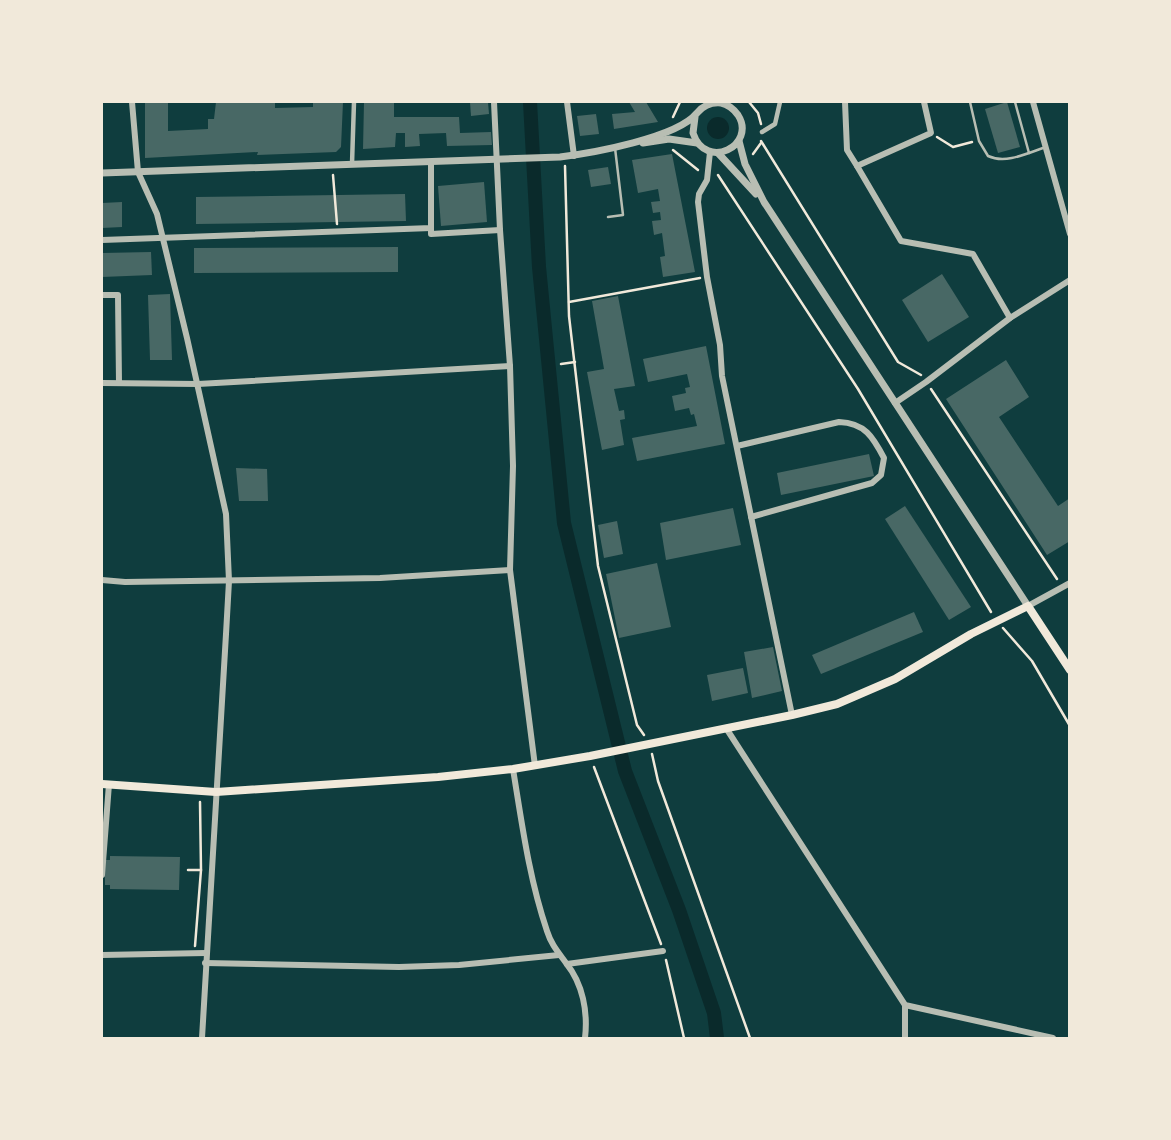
<svg xmlns="http://www.w3.org/2000/svg" width="1171" height="1140" font-family="Rubik,sans-serif">
	<rect width="100%" height="100%" fill="#0f3d3e"/>
	<!-- water -->
	<circle fill="#0a2a2b" cx="718" cy="128" r="11"/>
	<g fill="none" stroke-linecap="round" stroke-linejoin="round">
		<!-- canal -->
		<polyline stroke="#0a2a2b" stroke-width="14" points="530,102 539,267 564,523 625,771 679,910 714,1013 717,1038"/>
	</g>
	<!-- building -->
	<g fill="#486865">
		<polygon points="145,102 168,102 168,131 208,129 208,119 214,119 216,102 275,102 275,108 313,107 313,102 343,102 341,147 336,152 257,155 258,152 145,158"/>
		<polygon points="364,102 394,102 394,117 459,117 460,133 491,132 492,145 447,146 446,133 419,134 420,146 405,147 405,133 396,133 395,147 363,149"/>
		<polygon points="470,102 488,102 489,114 471,116"/>
		<polygon points="629,102 646,102 658,122 614,129 612,114 635,112"/>
		<polygon points="1007,102 1020,147 998,153 985,109"/>
		<polygon points="596,114 599,134 580,136 577,116"/>
		<polygon points="672,154 695,272 663,277 660,257 665,256 662,233 654,235 652,221 661,220 660,212 653,213 651,202 660,201 658,189 638,193 632,160"/>
		<polygon points="608,167 611,184 591,187 588,170"/>
		<polygon points="484,182 487,222 441,226 438,186"/>
		<polygon points="405,194 406,221 196,224 196,197"/>
		<polygon points="122,202 122,227 102,228 102,203"/>
		<polygon points="398,247 398,272 194,273 194,248"/>
		<polygon points="151,252 152,275 102,277 102,253"/>
		<polygon points="942,274 969,317 928,342 902,300"/>
		<polygon points="170,294 172,360 150,360 148,295"/>
		<polygon points="618,296 635,386 614,389 619,411 624,410 625,419 620,420 624,445 602,450 587,372 604,369 592,301"/>
		<polygon points="706,346 725,444 637,461 632,438 697,426 694,414 691,415 689,408 675,411 672,396 686,393 685,388 690,387 687,374 648,382 643,359"/>
		<polygon points="1006,360 1029,397 999,417 1058,506 1070,498 1070,541 1047,555 946,399"/>
		<polygon points="869,454 874,476 781,495 777,473"/>
		<polygon points="236,468 267,469 268,501 239,501"/>
		<polygon points="905,506 971,607 949,620 885,519"/>
		<polygon points="733,508 741,545 666,560 660,523"/>
		<polygon points="617,521 623,554 604,558 598,525"/>
		<polygon points="657,563 671,627 619,638 606,574"/>
		<polygon points="914,612 923,632 821,674 812,655"/>
		<polygon points="773,647 782,691 752,698 744,652"/>
		<polygon points="743,668 748,693 712,701 707,675"/>
		<polygon points="110,856 180,857 179,890 110,889 110,885 105,885 105,860 110,860"/>
	</g>
	<g fill="none" stroke-linecap="round" stroke-linejoin="round">
		<!-- path -->
		<g stroke="#f1e9da" stroke-width="2.5">
			<polyline points="749,102 758,113 761,124"/>
			<polyline points="673,117 680,102"/>
			<polyline points="937,137 953,147 972,142"/>
			<polyline points="761,141 898,362 921,375"/>
			<polyline points="673,150 698,170"/>
			<polyline points="753,154 761,143"/>
			<polyline points="565,166 569,316 598,566 637,725 644,735"/>
			<polyline points="333,175 337,224"/>
			<polyline points="718,175 858,389 991,612"/>
			<polyline points="569,302 700,278"/>
			<polyline points="561,364 575,362"/>
			<polyline points="931,389 1057,579"/>
			<polyline points="1003,628 1032,661 1070,726"/>
			<polyline points="652,754 658,781 750,1038"/>
			<polyline points="594,767 661,944"/>
			<polyline points="188,870 201,870"/>
			<polyline points="195,946 201,870 200,802"/>
			<polyline points="666,960 684,1038"/>
		</g>
		<!-- service -->
		<g stroke="#b8beb3" stroke-width="2.5">
			<path d="M970,102L979,141L988,156C1005,164 1026,154 1043,148"/>
			<polyline points="1015,102 1029,153"/>
			<polyline points="608,217 623,215 615,148"/>
		</g>
		<!-- pedestrian -->
		<g stroke="#b8beb3" stroke-width="4.5">
			<polyline points="762,132 775,124 780,102"/>
			<polyline points="352,164 354,102"/>
		</g>
		<!-- minor -->
		<g stroke="#b8beb3" stroke-width="6">
			<polyline points="132,102 138,172 157,214 187,338 226,514 229,581 226,634 202,1038"/>
			<polyline points="494,102 500,230 510,366 513,466 510,570 535,766"/>
			<polyline points="567,102 574,156"/>
			<polyline points="845,102 847,150 857,166 931,133 924,102"/>
			<polyline points="1033,102 1070,234"/>
			<polyline points="710,152 707,180 699,194 698,202 707,277 720,345 722,376 792,715"/>
			<polyline points="857,166 901,241 973,254 1010,318"/>
			<polyline points="431,228 431,234 500,230"/>
			<polyline points="102,240 431,228 431,163"/>
			<polyline points="102,295 118,295 119,383"/>
			<polyline points="102,383 198,384 510,366"/>
			<polyline points="895,403 926,382 1010,318 1070,280"/>
			<path d="M737,446L839,422C865,423 873,437 884,458L881,475L872,483L751,517"/>
			<polyline points="102,580 125,582 380,578 510,570"/>
			<polyline points="1028,606 1070,583"/>
			<polyline points="726,728 905,1005 1053,1038"/>
			<path d="M513,769C522,824 529,878 547,931C551,944 558,952 566,963C583,984 588,1012 585,1038"/>
			<polyline points="102,875 109,784"/>
			<polyline points="102,955 206,953"/>
			<polyline points="205,963 399,967 459,965 559,955"/>
			<polyline points="567,964 663,951"/>
			<polyline points="905,1038 905,1005"/>
		</g>
		<!-- tertiary -->
		<g stroke="#b8beb3" stroke-width="7">
			<polyline points="739,141 745,164 764,202 1028,606"/>
			<polyline points="643,143 669,139 697,143"/>
			<polyline points="718,153 756,194"/>
			<path d="M102,173L560,157C592,153 677,138 697,113C703,106 711,102 721,103C727,104 734,109 738,115C757,145 706,172 693,133L695,117"/>
		</g>
		<!-- secondary -->
		<polyline stroke="#f1e9da" stroke-width="8" points="102,784 216,792 438,777 513,769 590,756 792,715 837,704 895,679 971,634 1028,606 1070,670"/>
	</g>
	<!-- border -->
	<rect width="1171" height="1140" fill="none" stroke="#f1e9da" stroke-width="206"/>
</svg>
